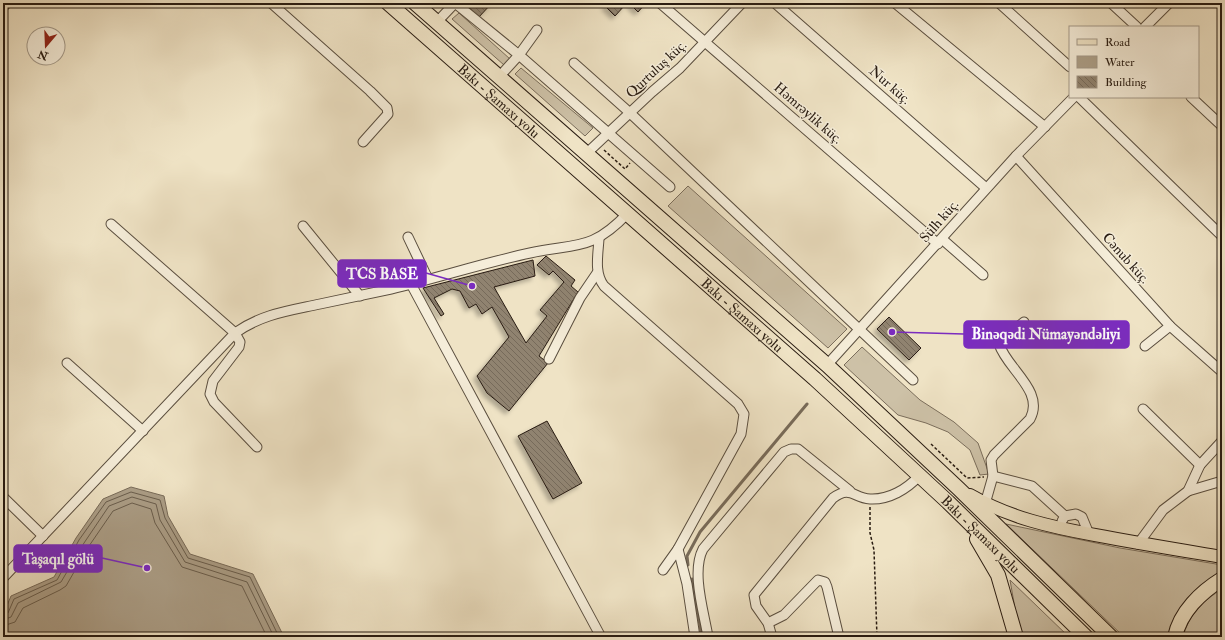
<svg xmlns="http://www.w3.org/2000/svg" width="1225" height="640" font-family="'IM FELL Double Pica',serif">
	<defs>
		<pattern id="building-back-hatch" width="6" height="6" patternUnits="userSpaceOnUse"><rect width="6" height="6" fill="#90836f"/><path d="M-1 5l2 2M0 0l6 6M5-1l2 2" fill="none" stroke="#766a5a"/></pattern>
		<filter id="shadow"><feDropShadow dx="-3.5" dy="3.5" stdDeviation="2" flood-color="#0004"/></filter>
	</defs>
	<rect width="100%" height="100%" fill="#efe3c5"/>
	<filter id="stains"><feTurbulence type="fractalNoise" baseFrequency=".005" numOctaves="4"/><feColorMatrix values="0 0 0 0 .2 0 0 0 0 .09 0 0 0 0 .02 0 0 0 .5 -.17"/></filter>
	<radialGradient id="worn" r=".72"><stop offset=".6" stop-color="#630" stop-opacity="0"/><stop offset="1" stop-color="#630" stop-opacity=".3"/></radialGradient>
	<!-- grass -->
	<g fill="#cdc1a7" stroke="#7b6e5c">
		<polygon points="459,13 510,59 504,65 452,19"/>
		<polygon points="521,68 593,128 585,136 515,74"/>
		<polygon points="688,186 847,329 828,348 668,206"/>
		<polygon points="862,347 920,400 954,422 978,443 989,474 980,475 970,450 948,432 926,423 898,415 844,365"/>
		<path d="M1006,524L1120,548L1222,565V573C1193,589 1177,605 1168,637H1124Z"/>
		<polygon points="1010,580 1069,637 1020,637"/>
		<path d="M1222,589V637H1183C1188,616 1204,600 1222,589Z"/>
	</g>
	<!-- water -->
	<polygon fill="#ac9f88" stroke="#786b59" points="131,487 164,496 168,516 190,554 253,574 284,637 3,637 3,615 11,596 54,577 76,538 103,499"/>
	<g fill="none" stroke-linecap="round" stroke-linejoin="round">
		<!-- shore -->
		<g stroke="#6a5e4d" stroke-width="1">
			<polyline points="3,615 8,613 14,599 57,580 79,540 106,502 131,492 160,500 165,518 188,558 250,577 279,637"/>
			<polyline points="3,620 11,617 18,603 61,582 84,543 109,506 132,497 156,504 160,520 185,562 247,582 274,637"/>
			<polyline points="3,626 15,622 23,608 60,590 66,586 89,546 113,511 132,503 151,509 155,523 182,567 242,586 267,637"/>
		</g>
		<!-- stream -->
		<g stroke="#786b59" stroke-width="3">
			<polyline points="688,565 687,556 700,532 807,404"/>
			<polyline points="692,579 702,637"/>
		</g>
	</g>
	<!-- building -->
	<g fill="url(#building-back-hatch)" stroke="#291c12" filter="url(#shadow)">
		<polygon points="472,3 492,3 478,18 467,8"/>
		<polygon points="608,3 623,3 625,5 615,16 605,6"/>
		<polygon points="629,3 646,3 638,12"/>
		<polygon points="546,256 575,280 571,286 578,292 539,356 548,363 509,411 487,393 477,376 509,337 492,307 482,314 476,304 469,308 460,291 452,289 434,298 444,314 441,316 423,288 533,260 535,276 494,287 526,343 547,316 540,310 564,282 553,271 549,275 537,265"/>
		<polygon points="889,317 921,348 909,360 877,329"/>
		<polygon points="547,421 582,483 553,499 518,436"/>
	</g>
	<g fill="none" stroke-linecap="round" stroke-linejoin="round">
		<!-- minor casing -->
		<g stroke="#5a4e3f" stroke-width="11">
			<g id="minor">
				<polyline points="271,3 370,91 387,108 388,114 363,142"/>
				<polyline points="455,3 519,55 670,187"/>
				<polyline points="660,3 938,244"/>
				<polyline points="775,3 986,188"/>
				<polyline points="895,3 1045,127"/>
				<polyline points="999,3 1070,67"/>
				<polyline points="1111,3 1137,27"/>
				<polyline points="3,7 7,3"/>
				<polyline points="436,23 455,3"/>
				<polyline points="1145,27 1169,3"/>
				<polyline points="574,63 629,112 913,380"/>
				<polyline points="499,77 519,55 537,30"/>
				<polyline points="1079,97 1222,236"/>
				<polyline points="1191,97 1222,126"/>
				<polyline points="587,153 652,92 680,68 742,3"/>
				<polyline points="1016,156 1170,326 1222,372"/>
				<polyline points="111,224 235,333 240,342 239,347 213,381 210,394 214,402 257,447"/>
				<polyline points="303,226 360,296"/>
				<polyline points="408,237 428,279"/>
				<path d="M599,239C598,255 594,273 604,286L738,404L744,414L741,434L678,549L687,584L695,637"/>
				<polyline points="942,239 983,275"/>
				<polyline points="411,284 601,637"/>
				<polyline points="1145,346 1170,326"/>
				<polyline points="549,359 580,298 597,273"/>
				<polyline points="67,363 143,431"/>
				<polyline points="827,365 1016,156 1074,97"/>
				<polyline points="1143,409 1200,465"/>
				<polyline points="993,476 1032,486 1065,516"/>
				<polyline points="1188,491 1222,481"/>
				<polyline points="3,497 43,536"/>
				<path d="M985,504L993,476L991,460L994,455L1030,419C1045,391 1007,369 999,344L1003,339L1024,322"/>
				<polyline points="1062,521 1065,516 1076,514 1082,517 1089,534"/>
				<polyline points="1138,544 1163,510 1188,491 1200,465 1222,441"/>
				<polyline points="663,570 678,549"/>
				<path d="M3,578L235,333C262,314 288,311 320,304C344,299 368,294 391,289C438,278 483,263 530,253C576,243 591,252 628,213"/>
				<polyline points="768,623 784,615 818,580 825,582 827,587 839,637"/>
				<path d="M708,637C704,612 691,572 703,549L784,452L791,449H798L850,491"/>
				<path d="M772,637L768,623L756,606L754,595L833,498C851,485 853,498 870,499C889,500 907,489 919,476"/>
			</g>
		</g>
		<!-- major casing -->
		<g stroke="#291c12" stroke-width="14">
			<path id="major" d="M970,495C1010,518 1051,527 1095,535C1137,543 1180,550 1222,557"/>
		</g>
		<!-- highway casing -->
		<g stroke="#291c12" stroke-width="16">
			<g id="highway">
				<path id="s1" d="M388,3L815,379L948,502L1086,637"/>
				<polyline points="415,3 827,365 959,489 1111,637"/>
				<polyline points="977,539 998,575 1016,637"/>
				<path d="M1175,637C1180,612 1201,592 1222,579"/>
			</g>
		</g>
		<!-- path -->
		<g stroke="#291c12" stroke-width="1.5" stroke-dasharray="3 2" stroke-linecap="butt">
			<polyline points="253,3 254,4"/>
			<polyline points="604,150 625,169 630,163"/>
			<polyline points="931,444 967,478 984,477"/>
			<polyline points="870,507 870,533 874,550 877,637"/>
		</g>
		<!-- minor -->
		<use href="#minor" stroke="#f5edd9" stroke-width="9"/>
		<!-- major -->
		<use href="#major" stroke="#efe3c5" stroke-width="12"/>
		<!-- highway -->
		<use href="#highway" stroke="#efe3c5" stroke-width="14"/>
	</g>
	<g text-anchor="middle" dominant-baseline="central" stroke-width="3" stroke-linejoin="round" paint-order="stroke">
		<!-- street labels -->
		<g font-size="14" fill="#291c12" stroke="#f5edd9">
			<text transform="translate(656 69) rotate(-43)">Qurtuluş küç.</text>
			<text transform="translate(890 85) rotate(41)">Nur küç.</text>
			<text stroke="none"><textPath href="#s1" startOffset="148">Bakı - Şamaxı yolu</textPath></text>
			<text transform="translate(808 113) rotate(41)">Həmrəylik küç.</text>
			<text transform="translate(939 221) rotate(-49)">Sülh küç.</text>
			<text transform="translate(1126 258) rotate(48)">Cənub küç.</text>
			<text stroke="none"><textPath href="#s1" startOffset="472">Bakı - Şamaxı yolu</textPath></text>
			<text stroke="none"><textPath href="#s1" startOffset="796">Bakı - Şamaxı yolu</textPath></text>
		</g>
	</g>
	<!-- callouts -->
	<path fill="none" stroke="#7b2cbf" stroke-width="1.5" d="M472 286L426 273M892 332L964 334M147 568L102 558"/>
	<g fill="#7b2cbf" stroke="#f5edd9" stroke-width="1.5">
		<circle cx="472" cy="286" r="4"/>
		<circle cx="892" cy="332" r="4"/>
		<circle cx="147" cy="568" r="4"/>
	</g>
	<g fill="#7b2cbf" stroke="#7b2cbf" stroke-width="1.5">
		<rect x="338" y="260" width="88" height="27" rx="4"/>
		<rect x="964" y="321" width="165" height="27" rx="4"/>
		<rect x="14" y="545" width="88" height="27" rx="4"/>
	</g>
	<g font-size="15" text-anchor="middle" font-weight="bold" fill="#fff">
		<text x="382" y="279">TCS BASE</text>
		<text x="1046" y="339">Binəqədi Nümayəndəliyi</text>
		<text x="58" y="564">Taşaqıl gölü</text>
	</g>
	<!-- margin -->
	<rect width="1225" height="640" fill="none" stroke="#efe3c5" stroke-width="16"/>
	<rect x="4" y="4" width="1217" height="632" fill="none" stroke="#291c12" stroke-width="2"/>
	<rect x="8" y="8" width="1209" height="624" fill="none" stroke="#291c12"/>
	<!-- legend -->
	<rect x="1069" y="26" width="130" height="72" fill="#f5edd9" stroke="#a39989"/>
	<rect x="1077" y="39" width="20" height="6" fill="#efe3c5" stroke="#a39989"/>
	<text x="1105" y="46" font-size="12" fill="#291c12">Road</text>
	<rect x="1077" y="56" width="20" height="12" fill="#ac9f88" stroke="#a39989"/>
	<text x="1105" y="66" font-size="12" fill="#291c12">Water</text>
	<rect x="1077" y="76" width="20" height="12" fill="url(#building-back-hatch)" stroke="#a39989"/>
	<text x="1105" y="86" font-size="12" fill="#291c12">Building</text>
	<!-- north arrow -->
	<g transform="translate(46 46) rotate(199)"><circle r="19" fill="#f5edd9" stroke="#a39989"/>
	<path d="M0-3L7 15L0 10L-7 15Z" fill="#8f2418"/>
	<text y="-6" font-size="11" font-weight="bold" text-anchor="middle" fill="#291c12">N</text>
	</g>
	<rect width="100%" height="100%" filter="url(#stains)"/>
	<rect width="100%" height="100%" fill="url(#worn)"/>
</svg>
